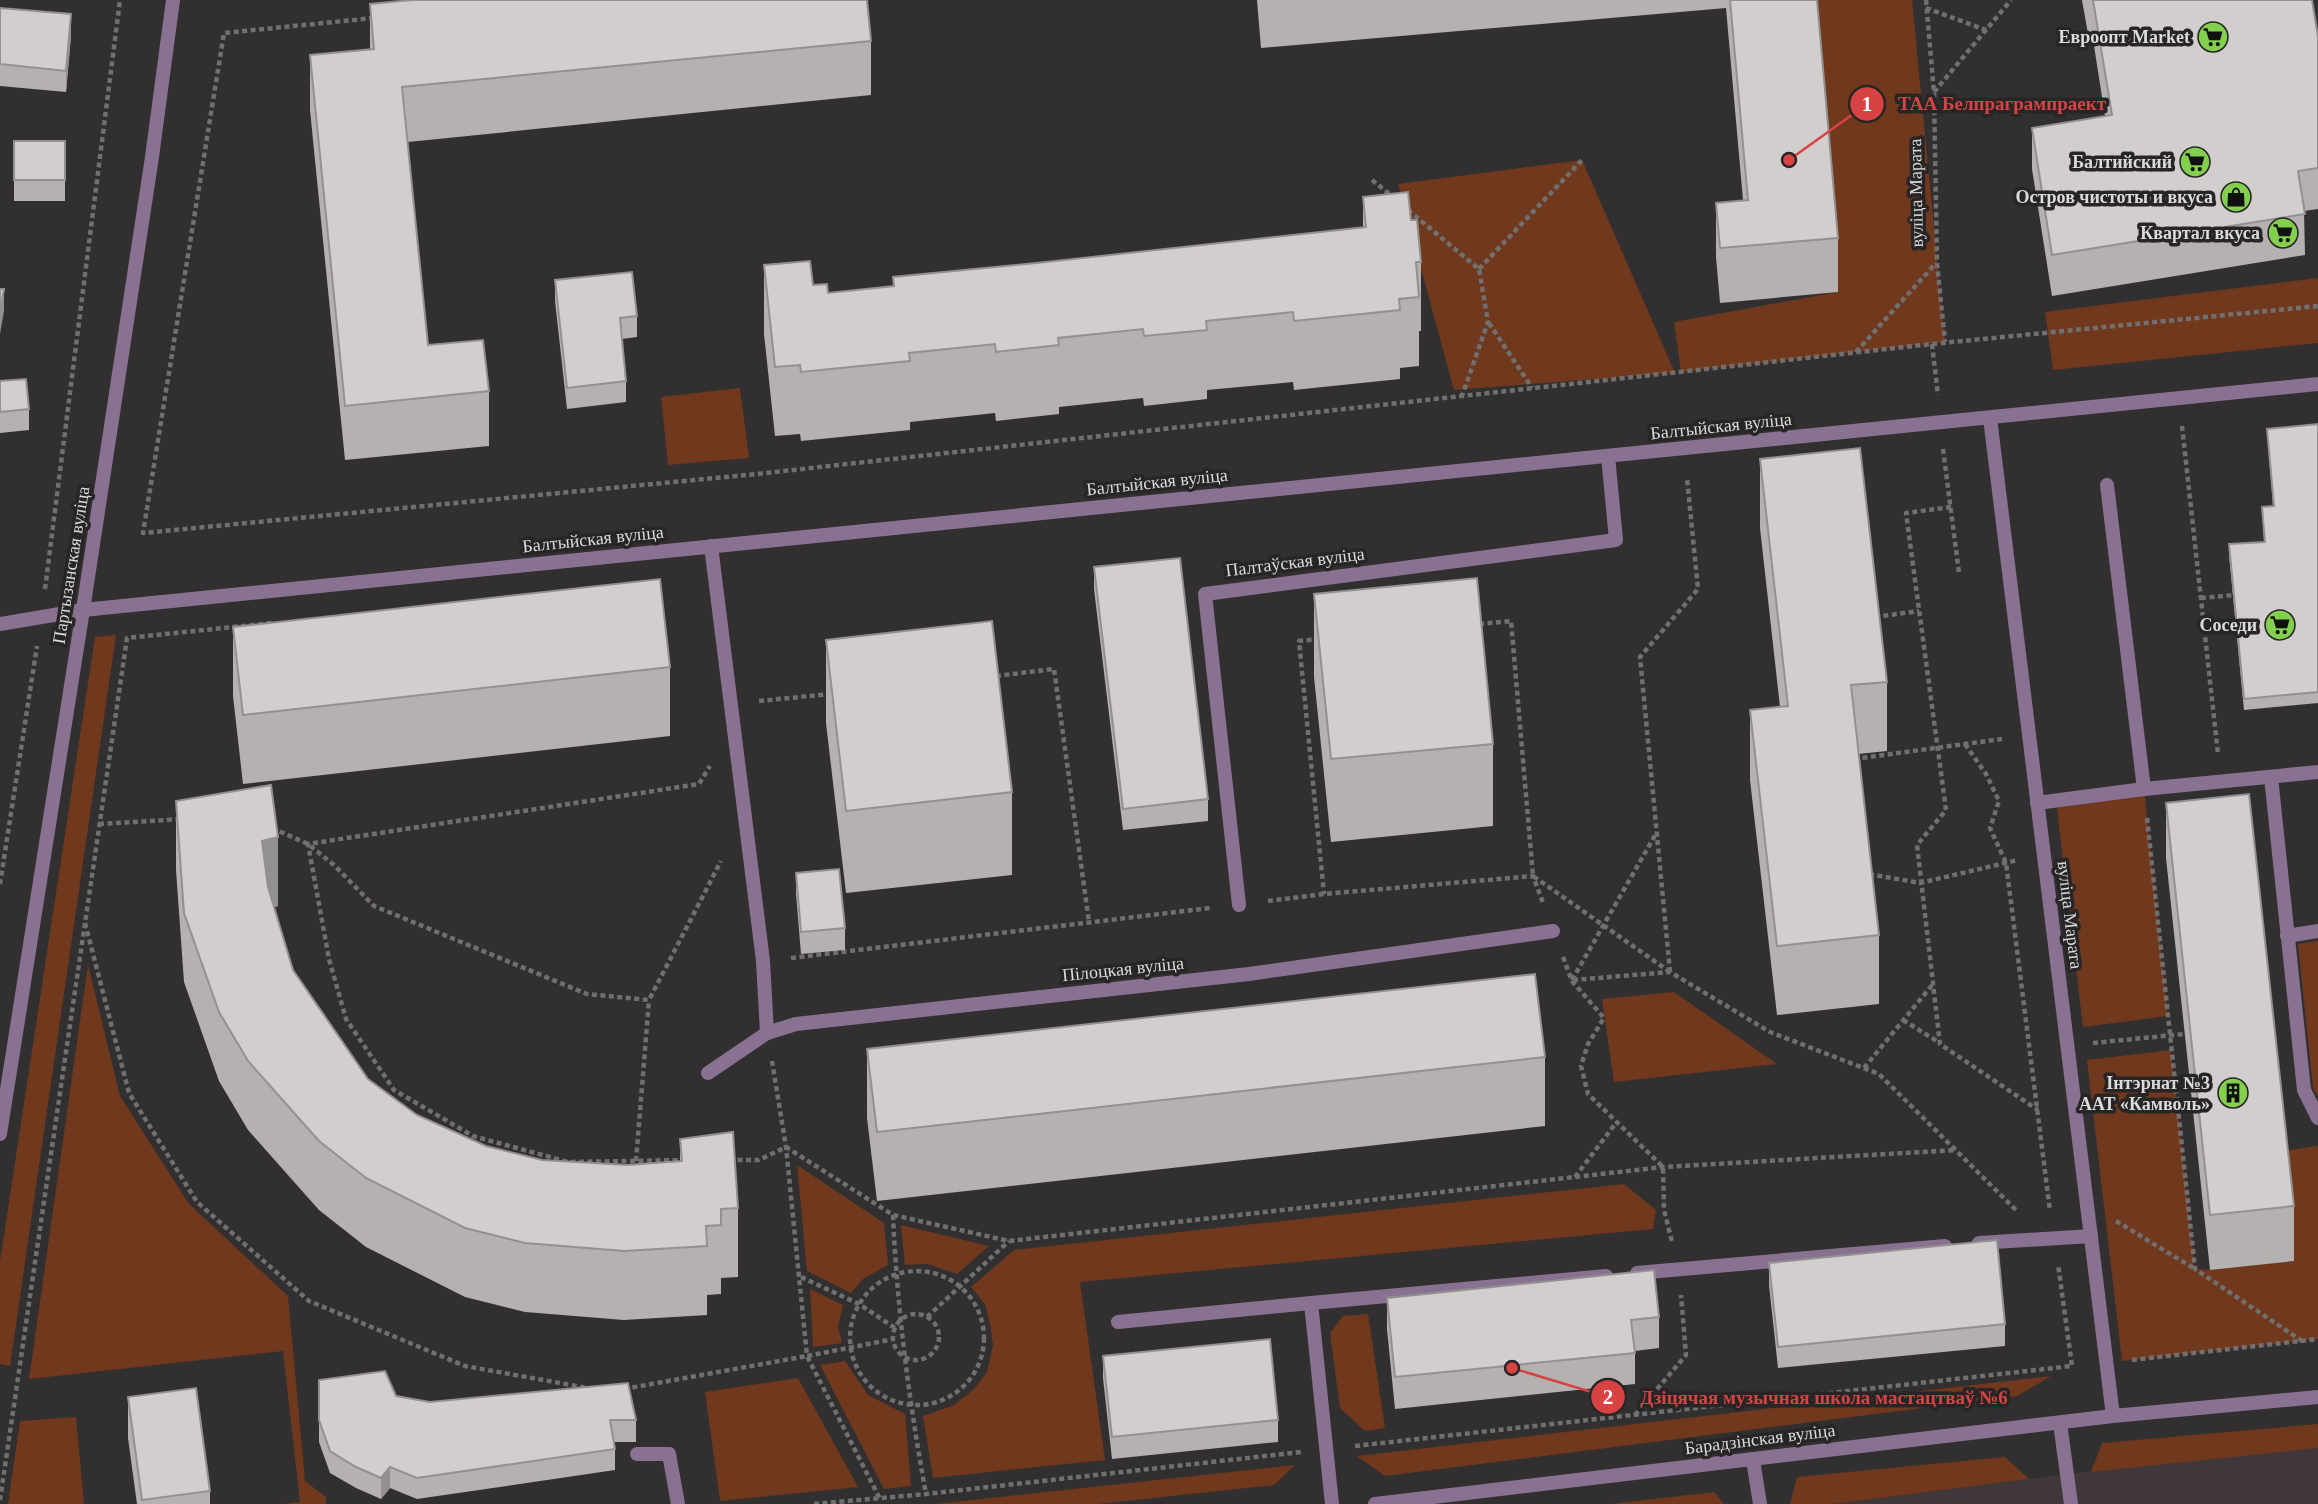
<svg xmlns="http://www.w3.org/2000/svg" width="2318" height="1504" font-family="'Times New Roman',serif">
	<rect width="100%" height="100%" fill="#322f30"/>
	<!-- built -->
	<polygon fill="#40373b" points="2318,1448 2318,1504 1833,1504 2067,1474"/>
	<!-- green -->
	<g fill="#70381d">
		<polygon points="1813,0 1912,0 1945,342 1681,372 1674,322 1838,292"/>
		<polygon points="1582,160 1675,373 1454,390 1398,184"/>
		<polygon points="2318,278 2318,343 2053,370 2045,312"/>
		<polygon points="740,388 749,458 668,465 661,397"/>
		<polygon points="116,635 10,1366 0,1364 0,1261 95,637"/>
		<polygon points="2144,789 2168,1016 2083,1027 2056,800"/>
		<polygon points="2318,941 2318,1097 2313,1088 2298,944"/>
		<polygon points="88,965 120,1096 189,1204 288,1296 305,1481 326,1497 326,1504 283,1504 300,1502 283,1351 29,1379"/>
		<polygon points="1674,992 1777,1064 1614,1082 1602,999"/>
		<polygon points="2171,1050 2195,1269 2210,1270 2293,1261 2282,1151 2318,1146 2318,1339 2122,1361 2087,1060"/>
		<polygon points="797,1165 884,1223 888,1265 863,1279 851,1293 807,1271"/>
		<polygon points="1624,1184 1656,1210 1653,1229 1080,1282 1105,1460 933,1478 923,1416 954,1405 973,1390 987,1372 993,1345 990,1324 985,1304 971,1287 1014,1250"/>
		<polygon points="901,1225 989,1246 957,1274 927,1264 905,1265"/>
		<polygon points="810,1289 843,1305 838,1326 842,1343 813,1347"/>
		<polygon points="1368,1314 1385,1428 1365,1431 1340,1408 1330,1333 1343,1316"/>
		<polygon points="845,1361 868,1395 905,1414 911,1486 884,1489 820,1365"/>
		<polygon points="2051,1376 2017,1396 1385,1476 1357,1456"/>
		<polygon points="798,1378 858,1487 720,1501 705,1392"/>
		<polygon points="76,1417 84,1504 8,1504 20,1421"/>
		<polygon points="2318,1424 2318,1448 2091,1472 2102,1443"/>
		<polygon points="2005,1457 2029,1479 1833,1504 1790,1504 1797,1477"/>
		<polygon points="1295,1465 1274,1485 1098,1504 936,1504"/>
		<polygon points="1714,1492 1724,1504 1611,1504"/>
	</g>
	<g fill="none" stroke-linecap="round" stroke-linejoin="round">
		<!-- path -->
		<g stroke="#726f70" stroke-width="4.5" stroke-dasharray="5 3.5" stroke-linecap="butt">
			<polyline points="1926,0 1934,93 1937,263 1945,342"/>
			<polyline points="1926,8 1986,30"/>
			<polyline points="374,18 224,33 143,533 757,474 1932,344 2318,306"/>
			<polyline points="1934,92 2011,0"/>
			<polyline points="1372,180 1393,197"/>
			<polyline points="1408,210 1479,269 1488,322 1462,396"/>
			<polyline points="1479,269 1582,160"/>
			<polyline points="1489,323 1532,388"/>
			<polyline points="1932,344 1938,395"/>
			<polyline points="1856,352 1936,263"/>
			<polyline points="2182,426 2218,754"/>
			<polyline points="1943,449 1959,573"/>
			<polyline points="1951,507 1906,513 1946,810 1917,845 1940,1044 2038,1110"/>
			<polyline points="45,589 120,0"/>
			<polyline points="2201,598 2233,595"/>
			<polyline points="1875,617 1919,611"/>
			<polyline points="1479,624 1511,621 1533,876 1670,972"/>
			<polyline points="1320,639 1299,641 1324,894"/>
			<polyline points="996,676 1054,669 1089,922"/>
			<polyline points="759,701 830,694"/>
			<polyline points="1965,744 1986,774 1999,801 1990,828 2006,863 2050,1211"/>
			<polyline points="1854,759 2002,739"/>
			<polyline points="2147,818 2195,1269 2302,1341"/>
			<polyline points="99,824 182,819"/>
			<polyline points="272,828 308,844 334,865 374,906 587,994 649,1000 721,861"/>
			<polyline points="1869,874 1920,883 2018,860"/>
			<polyline points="0,884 37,646"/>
			<polyline points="1268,901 1324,894 1533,876 1543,903"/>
			<polyline points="85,923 129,1093 197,1202 309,1301 465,1366 588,1388"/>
			<polyline points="1563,957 1572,981 1604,1018 1588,1044 1581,1066 1588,1094 1663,1167 1664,1210 1672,1242"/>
			<polyline points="791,958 1210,908"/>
			<polyline points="1670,972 1640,657 1698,589 1687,478"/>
			<polyline points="1572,980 1657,832"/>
			<polyline points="1573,980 1670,972 1770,1032 1879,1074 2018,1212"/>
			<polyline points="1903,1020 1940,1043"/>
			<polyline points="2093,1043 2184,1034"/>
			<polyline points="772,1061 786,1147 807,1356 894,1339"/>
			<polyline points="1864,1068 1933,984"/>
			<polyline points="686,1160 568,1162 473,1136 394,1090 346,1019 329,959 308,844 699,784 710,766"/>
			<polyline points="729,1160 759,1160 786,1147 893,1215 1009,1241 1663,1167 1956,1150"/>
			<polyline points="636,1161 649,1000"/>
			<polyline points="1575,1177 1616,1123"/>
			<path d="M893,1215C897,1308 909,1402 926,1494"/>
			<polyline points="2116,1221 2195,1269"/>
			<circle cx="917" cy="1338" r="67"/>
			<polyline points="801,1277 859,1304 895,1328"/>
			<circle cx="916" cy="1337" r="23"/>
			<polyline points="927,1317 1009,1241"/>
			<polyline points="2132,1360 2318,1339"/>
			<polyline points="624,1389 807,1356 880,1499"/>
			<polyline points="1635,1415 1686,1355 1681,1295"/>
			<polyline points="1355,1446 2072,1366 2058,1264"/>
			<polyline points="0,1500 127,638 272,623"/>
			<polyline points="814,1504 926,1494 1301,1452"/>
		</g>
		<!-- lane -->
		<g stroke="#897291" stroke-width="14">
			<polyline points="2271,777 2304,1090 2318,1118"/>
			<polyline points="2144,789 2318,772"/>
			<polyline points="2037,803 2144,789 2107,485"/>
			<polyline points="2287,936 2318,931"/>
			<polyline points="1979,1243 2091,1236"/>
			<polyline points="1637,1273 1945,1246"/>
			<polyline points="1118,1322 1311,1303"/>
			<polyline points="2060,1423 2071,1504"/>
			<polyline points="637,1454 669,1454 678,1504"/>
			<polyline points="1753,1460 1760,1504"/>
			<polyline points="1332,1504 1311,1303 1606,1276"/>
		</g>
		<!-- street -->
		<g stroke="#897291" stroke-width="14">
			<polyline points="1990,418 2113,1416"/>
			<polyline points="711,546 763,961 767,1033"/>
			<polyline points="0,624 83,610 2318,384"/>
			<polyline points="1239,905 1205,594 1616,540 1608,456"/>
			<polyline points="708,1073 767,1033 796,1024 1249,974 1553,931"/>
			<polyline points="0,1134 83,610 152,157 173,0"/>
			<polyline points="1375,1504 2113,1416 2318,1397"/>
		</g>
	</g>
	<!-- wall -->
	<g fill="#b5b1b1">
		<polygon points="1257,0 1817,0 1838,238 1838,292 1720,303 1716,257 1716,203 1743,200 1726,8 1261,48"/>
		<polygon points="2082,0 2312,0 2318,37 2318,209 2304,211 2305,255 2052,296 2032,169 2032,128 2105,116 2092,33 2088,34"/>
		<polygon points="370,4 871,41 871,95 408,142 428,345 489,391 489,446 345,460 310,110 310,55 370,49"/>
		<polygon points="0,8 71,36 66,92 0,86"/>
		<rect x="14" y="141" width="51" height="60"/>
		<polygon points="1363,197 1411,220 1421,262 1421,331 1419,331 1419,366 1400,368 1400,379 1294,390 1293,382 1207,390 1207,399 1144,406 1143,398 1059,407 1059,414 996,421 995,413 910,422 910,430 801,441 800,434 775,436 764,334 764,265 828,293 893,286 893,277 1046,262 1363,227"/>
		<polygon points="555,280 637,316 637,337 622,339 626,381 626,402 567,409 555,301"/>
		<polygon points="0,381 29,409 29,430 0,433"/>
		<polygon points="2318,424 2318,703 2244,710 2229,555 2229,544 2264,542 2262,507 2273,506 2267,429"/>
		<polygon points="1760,459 1887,682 1887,751 1858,754 1879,935 1879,1004 1777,1015 1750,780 1750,710 1780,707 1760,528"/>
		<polygon points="1094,567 1208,799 1208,821 1123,830 1094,589"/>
		<polygon points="1314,594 1493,744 1493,826 1331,842 1314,677"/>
		<polygon points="233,627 670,667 670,736 243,784 233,696"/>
		<polygon points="826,640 1012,792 1012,875 846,893 826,723"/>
		<polygon points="176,801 278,906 274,907 293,970 368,1079 417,1115 486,1146 542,1160 627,1165 680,1161 680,1139 738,1208 738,1277 721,1278 721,1294 707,1295 707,1315 624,1320 525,1312 465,1297 366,1247 319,1210 248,1130 219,1081 184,982 176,870"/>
		<polygon points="2166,803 2294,1206 2294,1261 2210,1270 2166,858"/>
		<polygon points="796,873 845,928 845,950 801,954 796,894"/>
		<polygon points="867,1049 1545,1057 1545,1126 877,1201 867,1118"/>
		<polygon points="1769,1263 2005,1324 2005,1346 1778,1368 1769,1285"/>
		<polygon points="1387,1298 1659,1317 1659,1348 1635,1351 1635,1384 1395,1409 1387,1329"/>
		<polygon points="1103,1356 1278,1420 1278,1442 1112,1459 1103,1378"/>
		<polygon points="319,1380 430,1402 636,1420 636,1442 614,1442 615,1449 615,1470 417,1499 390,1488 381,1499 356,1488 330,1473 319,1442"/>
		<polygon points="128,1397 210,1491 210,1504 137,1504 128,1438"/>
	</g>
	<!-- shaded-wall -->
	<g fill="#939090">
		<polygon points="71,14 71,36 66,92 66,71"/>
		<polygon points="4,289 4,311 0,334 0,312"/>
		<polygon points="278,837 278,906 262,911 262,841"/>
		<polygon points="390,1467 390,1488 381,1499 381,1478"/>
	</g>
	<!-- building -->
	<g fill="#d2cece" stroke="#939090" stroke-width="2">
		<polygon points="412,0 867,0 871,41 402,87 428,345 483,340 489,391 345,406 310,55 374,49 370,4"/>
		<polygon points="1730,0 1817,0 1838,238 1720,248 1716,203 1748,200"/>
		<polygon points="2093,0 2312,0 2318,37 2318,168 2298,171 2305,214 2052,255 2032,128 2112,115"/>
		<polygon points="0,8 71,14 66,71 0,64"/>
		<rect x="14" y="141" width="51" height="39"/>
		<polygon points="1408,192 1411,220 1417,220 1421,262 1416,262 1419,297 1399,299 1400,310 1294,321 1293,312 1206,321 1207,330 1144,336 1143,329 1058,338 1059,345 996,352 995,344 909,353 910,361 801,372 800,365 775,367 764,265 810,261 813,285 827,284 828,293 894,286 893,277 1046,262 1366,227 1363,197"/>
		<polygon points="632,272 637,316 620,318 626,381 567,388 555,280"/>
		<polygon points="0,289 4,289 0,312"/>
		<polygon points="26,379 29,409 0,412 0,381"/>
		<polygon points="2318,424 2318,692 2244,699 2229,544 2265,542 2262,507 2274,506 2267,429"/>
		<polygon points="1860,448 1887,682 1851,685 1879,935 1777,946 1750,710 1788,706 1760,459"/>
		<polygon points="1180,558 1208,799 1123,809 1094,567"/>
		<polygon points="1477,578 1493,744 1331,759 1314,594"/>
		<polygon points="660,579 670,667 243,715 233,627"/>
		<polygon points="992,621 1012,792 846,811 826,640"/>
		<polygon points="271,785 278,837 262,841 268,887 293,970 368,1079 417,1115 486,1146 542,1160 627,1165 682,1161 680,1139 733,1132 738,1208 721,1209 721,1225 706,1226 707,1246 624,1251 525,1243 465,1228 366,1178 319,1141 248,1061 219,1012 184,913 176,801"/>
		<polygon points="2249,794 2294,1206 2210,1215 2166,803"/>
		<polygon points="839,869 845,928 801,932 796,873"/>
		<polygon points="1535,974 1545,1057 877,1132 867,1049"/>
		<polygon points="1997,1240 2005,1324 1778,1347 1769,1263"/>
		<polygon points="1654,1270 1659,1317 1631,1320 1635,1353 1395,1377 1387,1298"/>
		<polygon points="1270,1339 1278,1420 1112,1437 1103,1356"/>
		<polygon points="385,1371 396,1396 430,1402 628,1383 636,1420 610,1420 615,1449 417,1478 390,1467 381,1478 356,1467 330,1451 319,1420 319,1380"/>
		<polygon points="196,1388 210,1491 142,1500 128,1397"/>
	</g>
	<!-- icons -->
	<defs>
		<g id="supermarket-disc" transform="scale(1.575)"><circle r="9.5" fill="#83d04e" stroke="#282526"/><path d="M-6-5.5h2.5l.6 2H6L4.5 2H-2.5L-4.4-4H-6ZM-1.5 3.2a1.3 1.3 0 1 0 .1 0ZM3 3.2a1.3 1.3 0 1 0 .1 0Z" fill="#111"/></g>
		<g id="shop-disc" transform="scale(1.575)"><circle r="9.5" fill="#83d04e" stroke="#282526"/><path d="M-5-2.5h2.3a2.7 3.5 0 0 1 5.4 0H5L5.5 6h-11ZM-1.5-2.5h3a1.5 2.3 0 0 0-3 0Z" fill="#111"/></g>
		<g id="building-disc" transform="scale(1.575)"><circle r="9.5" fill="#83d04e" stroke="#282526"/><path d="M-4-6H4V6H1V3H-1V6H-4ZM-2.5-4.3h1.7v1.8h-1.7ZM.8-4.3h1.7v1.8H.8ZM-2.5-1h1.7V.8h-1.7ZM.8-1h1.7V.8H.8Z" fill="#111"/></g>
	</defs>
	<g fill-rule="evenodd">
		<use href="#supermarket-disc" x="2213" y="37"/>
		<use href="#supermarket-disc" x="2195" y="162"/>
		<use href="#shop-disc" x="2236" y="197"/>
		<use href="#supermarket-disc" x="2283" y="233"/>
		<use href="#supermarket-disc" x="2280" y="625"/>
		<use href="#building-disc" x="2233" y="1093"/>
	</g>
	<g text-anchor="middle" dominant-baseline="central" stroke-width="7" stroke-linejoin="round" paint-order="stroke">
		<!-- poi labels -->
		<g font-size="18" font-weight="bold" fill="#dcdadb" stroke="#282526" text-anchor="end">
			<text x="2190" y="37">Евроопт Market</text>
			<text x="2172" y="162">Балтийский</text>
			<text x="2213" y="197">Остров чистоты и вкуса</text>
			<text x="2260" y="233">Квартал вкуса</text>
			<text x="2257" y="625">Соседи</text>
			<text x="2210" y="1083">Інтэрнат №3<tspan x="2210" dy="21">ААТ «Камволь»</tspan></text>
		</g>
		<!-- street labels -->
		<g font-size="18" fill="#dcdadb" stroke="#282526">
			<text transform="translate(1916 193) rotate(-91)">вуліца Марата</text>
			<text transform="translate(1721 426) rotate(-6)">Балтыйская вуліца</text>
			<text transform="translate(1157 482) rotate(-6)">Балтыйская вуліца</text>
			<text transform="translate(593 539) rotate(-6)">Балтыйская вуліца</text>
			<text transform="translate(1295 562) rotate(-7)">Палтаўская вуліца</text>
			<text transform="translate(71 565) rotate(-81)">Партызанская вуліца</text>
			<text transform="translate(2070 915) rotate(83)">вуліца Марата</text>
			<text transform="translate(1123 969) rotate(-6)">Пілоцкая вуліца</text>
			<text transform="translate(1760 1439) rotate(-7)">Барадзінская вуліца</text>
		</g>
	</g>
	<!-- callouts -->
	<path fill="none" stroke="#d74343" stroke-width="2.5" d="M1789 160L1867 104M1512 1368L1608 1397"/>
	<g fill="#d74343" stroke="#282526" stroke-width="2.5">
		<circle cx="1789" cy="160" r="7"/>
		<circle cx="1512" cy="1368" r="7"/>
		<circle cx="1867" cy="104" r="18"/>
		<circle cx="1608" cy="1397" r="18"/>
	</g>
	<g font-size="21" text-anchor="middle" font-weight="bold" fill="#fff">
		<text x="1867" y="111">1</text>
		<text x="1608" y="1404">2</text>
	</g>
	<g font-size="19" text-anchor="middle" font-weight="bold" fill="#d74343" stroke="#282526" stroke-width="7" stroke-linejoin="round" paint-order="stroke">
		<text x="2002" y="110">ТАА Белпрагрампраект</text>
		<text x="1824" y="1404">Дзіцячая музычная школа мастацтваў №6</text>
	</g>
</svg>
